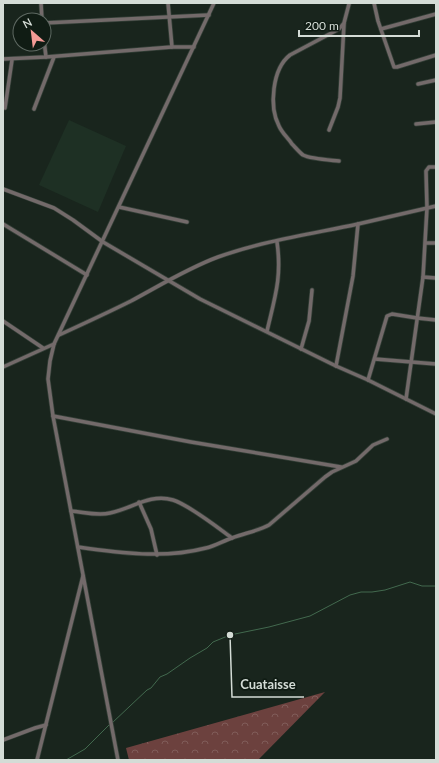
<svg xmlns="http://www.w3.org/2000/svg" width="439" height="763" font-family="Lato,sans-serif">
	<defs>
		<pattern id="forest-crowns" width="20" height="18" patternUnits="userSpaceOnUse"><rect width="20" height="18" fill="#6c413e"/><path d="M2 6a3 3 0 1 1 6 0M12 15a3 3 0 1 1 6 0" fill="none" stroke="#805c59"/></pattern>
	</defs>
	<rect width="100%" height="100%" fill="#19251d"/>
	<!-- built -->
	<polygon fill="#1e3024" points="69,120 126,146 98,212 39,185"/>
	<!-- forest -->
	<polygon fill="url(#forest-crowns)" points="325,692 258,760 129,760 126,748"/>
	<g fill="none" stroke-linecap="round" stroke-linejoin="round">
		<!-- stream -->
		<g stroke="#42694e" stroke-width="1">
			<polyline points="112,723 147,690 151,688 160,677 167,674 190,658 207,648 213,642 230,635 269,627 310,616 350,595 361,592 372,592 385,590 410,582 422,586 436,586"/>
			<polyline points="66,760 85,749 109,725"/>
		</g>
		<!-- minor casing -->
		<g stroke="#333f37" stroke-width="5">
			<g id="minor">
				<polyline points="41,3 42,20"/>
				<polyline points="168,3 172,47 194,47"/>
				<polyline points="374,3 378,21 394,67 397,67 436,55"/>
				<polyline points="44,23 209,15"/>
				<polyline points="381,29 436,14"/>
				<polyline points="44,40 46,57"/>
				<polyline points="3,59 46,57 172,47"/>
				<polyline points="418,84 436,80"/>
				<polyline points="5,108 12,60"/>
				<polyline points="34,109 54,57"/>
				<polyline points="416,124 436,122"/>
				<polyline points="329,130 338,107 340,98 344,24"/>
				<path d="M339,161C330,160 311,159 303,155C299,152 295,147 292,144C288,138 282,133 279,126C269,107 272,69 290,55L339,29L344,23L349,4"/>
				<polyline points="3,189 54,208 73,220 103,242 200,299 336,366 368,380 436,414"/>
				<polyline points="119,207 187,222"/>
				<polyline points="3,224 87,275"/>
				<polyline points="426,243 436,243"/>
				<polyline points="423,277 436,278"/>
				<polyline points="3,321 43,348"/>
				<path d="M267,331C275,297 282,277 277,242"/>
				<path d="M59,335C83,324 107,313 131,301C159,286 188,268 218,257C263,241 311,234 358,224"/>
				<polyline points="301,349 309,321 312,290"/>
				<polyline points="375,359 436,364"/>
				<polyline points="336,366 353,276 358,224 436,206"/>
				<polyline points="3,367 54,344"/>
				<polyline points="368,380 387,316 392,314 417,318 436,320"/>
				<polyline points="406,399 423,277 427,208 426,171 429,167 436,167"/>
				<polyline points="53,416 191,442 341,467"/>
				<polyline points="139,502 151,529 157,555"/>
				<path d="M71,511C84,512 97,516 110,513C131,509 150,493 173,500C189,505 217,527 232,538"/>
				<path d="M78,547C120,553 164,559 206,548C215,546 223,541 232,538C245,533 258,531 269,525L325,477L332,472L356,461L373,445L387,439"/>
				<polyline points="3,740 35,728 46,725"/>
				<polyline points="37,760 83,576"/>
				<polyline points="118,760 53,416 48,379 50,361 54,344 214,3"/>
			</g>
		</g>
		<!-- minor -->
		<use href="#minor" stroke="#736a6a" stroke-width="3.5"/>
	</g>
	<!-- callouts -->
	<path fill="none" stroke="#d4dcd6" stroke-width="1.5" d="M230 635L232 697H304"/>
	<circle fill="#d4dcd6" stroke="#101c14" stroke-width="1.5" cx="230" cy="635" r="4"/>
	<g font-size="13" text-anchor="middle" font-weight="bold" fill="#d4dcd6" stroke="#101c14" stroke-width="3.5" stroke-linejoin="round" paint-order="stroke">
		<text x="268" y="689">Cuataisse</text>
	</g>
	<!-- border -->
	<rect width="439" height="763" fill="none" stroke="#d4dcd6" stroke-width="8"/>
	<!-- north arrow -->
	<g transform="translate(32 32) rotate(332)"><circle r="19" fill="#101c14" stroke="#5e6962"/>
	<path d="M0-3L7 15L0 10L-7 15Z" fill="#f59b96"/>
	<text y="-6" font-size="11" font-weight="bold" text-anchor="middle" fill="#d4dcd6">N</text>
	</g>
	<!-- scale -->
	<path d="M299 30v6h120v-6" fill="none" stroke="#d4dcd6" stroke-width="2"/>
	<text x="305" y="30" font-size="12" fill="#d4dcd6" stroke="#101c14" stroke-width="3" paint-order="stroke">200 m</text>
</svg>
